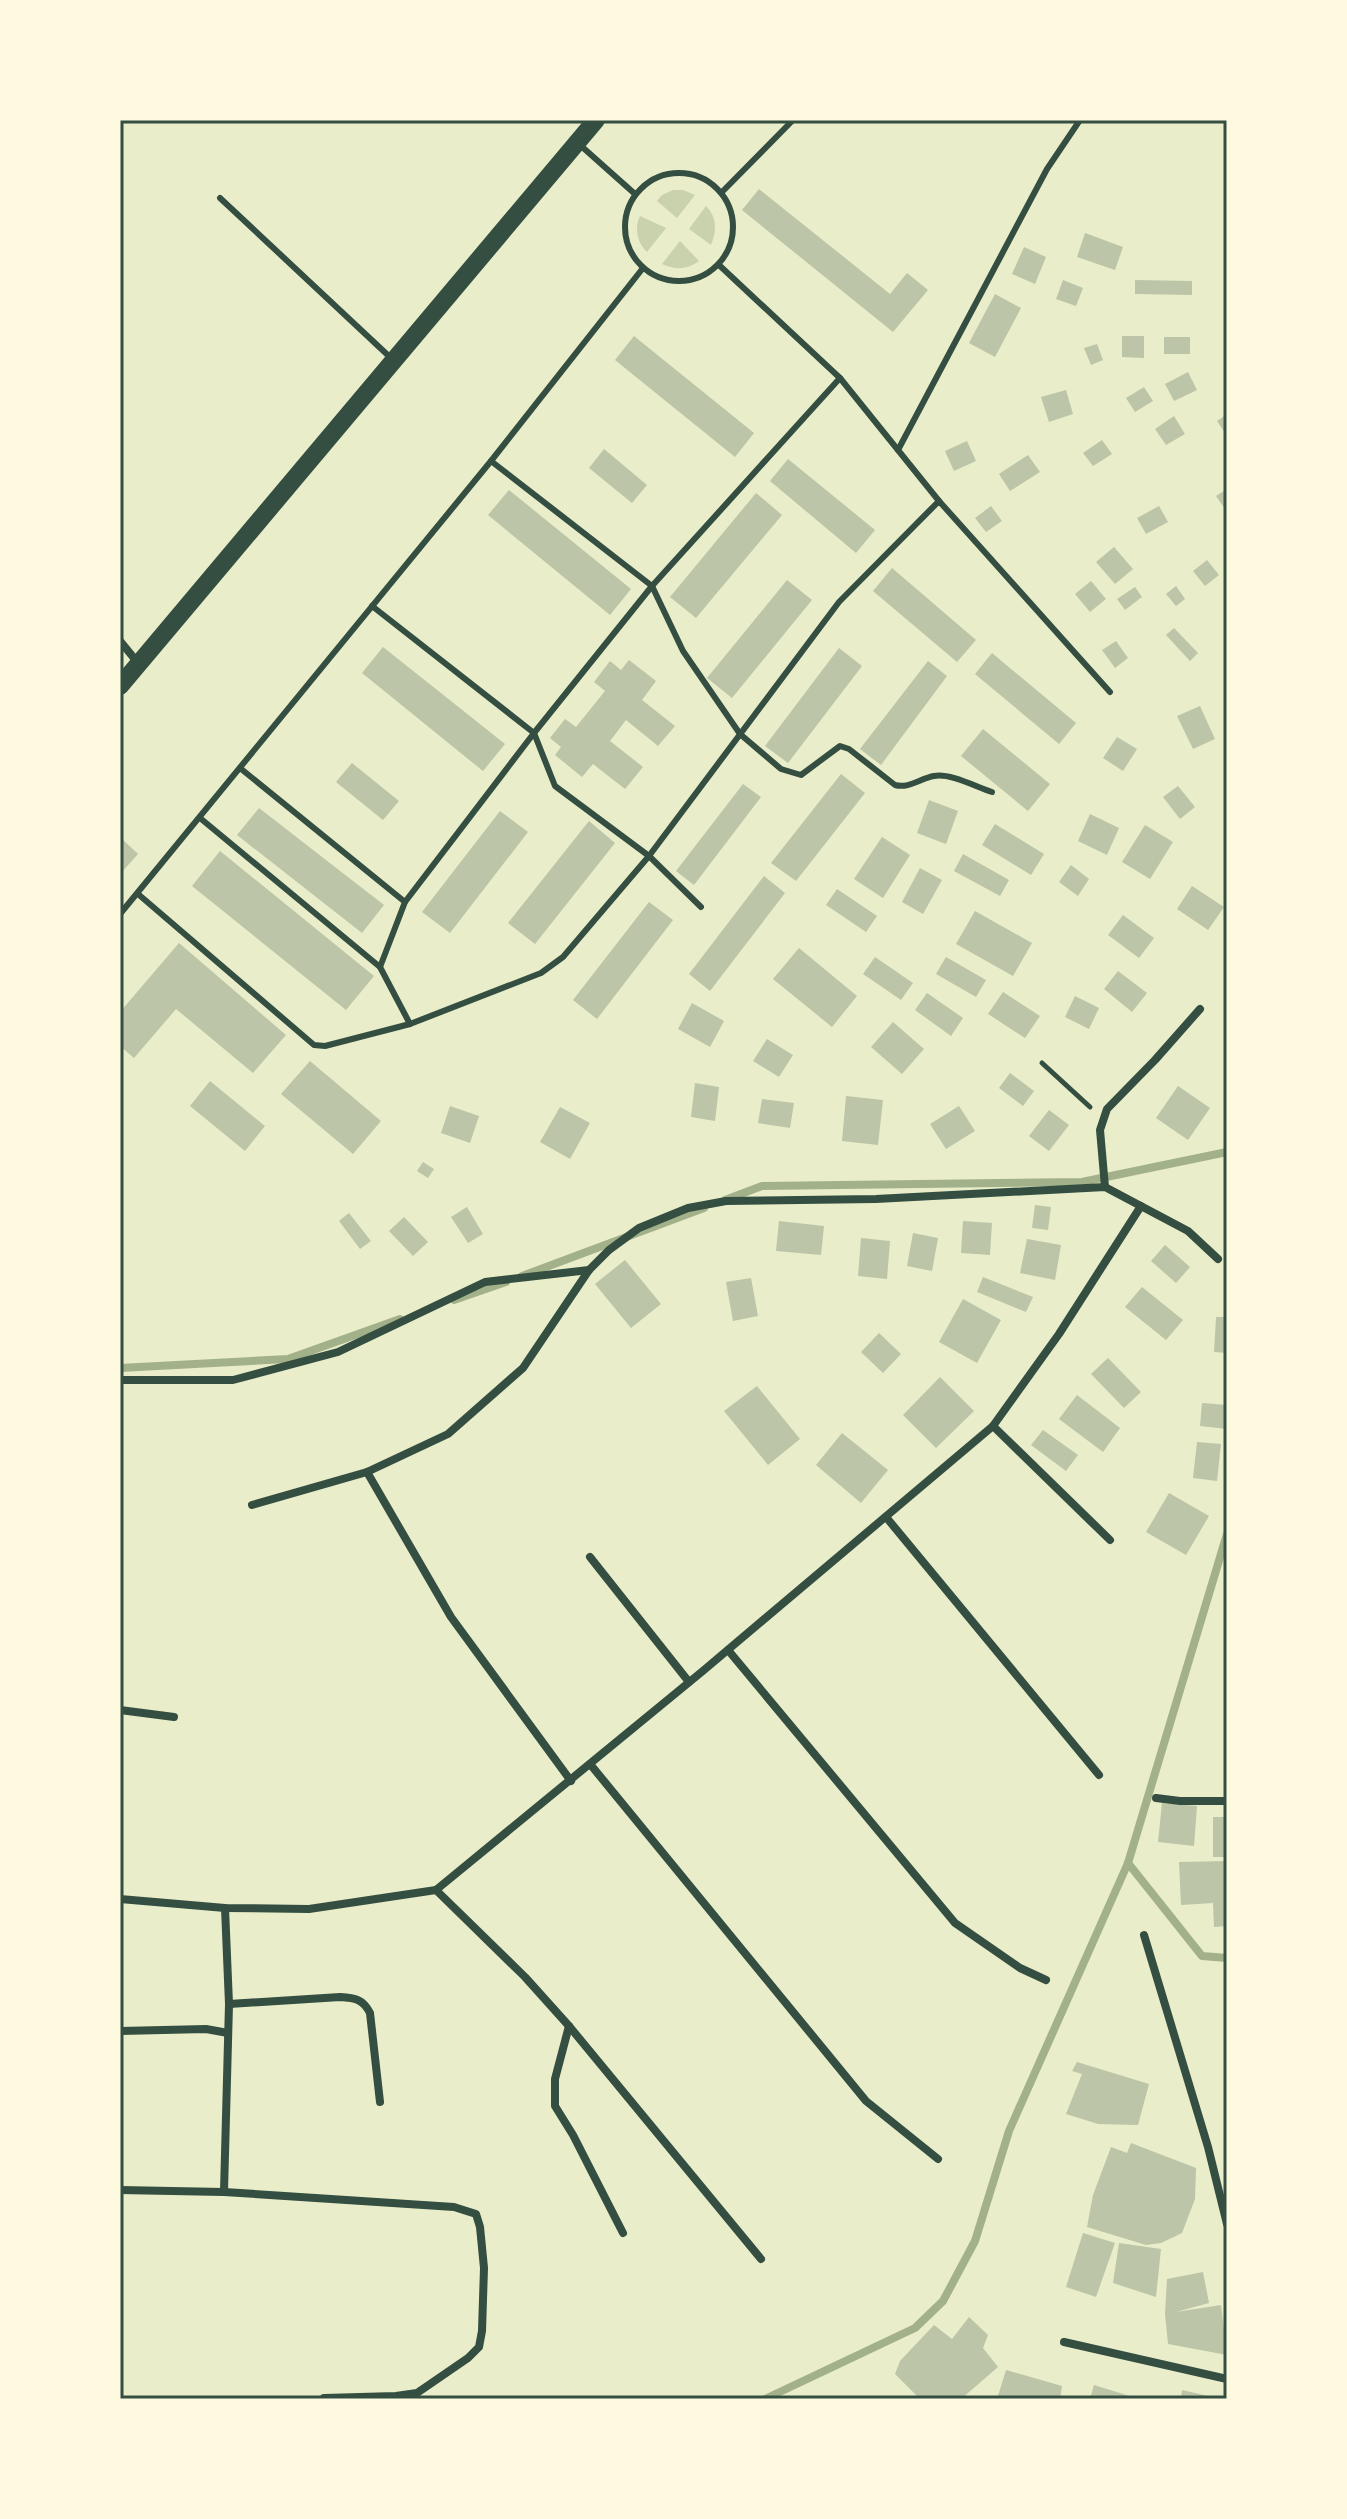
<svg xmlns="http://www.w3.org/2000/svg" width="1347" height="2519" font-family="'Noto Sans',sans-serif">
	<rect width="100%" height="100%" fill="#e9edc9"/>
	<!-- green -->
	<g fill="#cad2ad">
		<polygon points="673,190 683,190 695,195 677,218 657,201 662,195"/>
		<path d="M706,206C717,217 717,230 711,245L689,229Z"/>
		<path d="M640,216L666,228L647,252C637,243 634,227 640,216Z"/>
		<path d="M680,241L699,261C687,270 675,270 662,264Z"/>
	</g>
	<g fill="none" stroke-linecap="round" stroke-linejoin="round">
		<!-- stream -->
		<g stroke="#a3b18a" stroke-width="8">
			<polyline points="725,1200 762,1186 1082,1182 1227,1152"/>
			<polyline points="522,1276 704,1208"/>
			<polyline points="454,1300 506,1282"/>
			<polyline points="120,1368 288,1359 400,1319"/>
			<polyline points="1128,1863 1202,1956 1227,1958"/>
			<polyline points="765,2399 915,2328 943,2301 975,2241 1009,2131 1128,1863 1227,1534"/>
		</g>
	</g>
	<!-- building -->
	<g fill="#bcc5a7">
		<polygon points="759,189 890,294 907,273 928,290 893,332 742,210"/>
		<polygon points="1085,233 1123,247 1115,270 1077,257"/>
		<polygon points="1024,247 1046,257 1035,284 1012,274"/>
		<polygon points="1063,280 1083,288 1076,306 1056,299"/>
		<polygon points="1135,280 1192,281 1192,295 1135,294"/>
		<polygon points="995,294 1021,308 995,357 969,343"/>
		<polygon points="634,336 754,433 735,457 615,360"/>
		<polygon points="1122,336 1144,336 1144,358 1122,357"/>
		<rect x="1164" y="337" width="26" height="17"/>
		<polygon points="1097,344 1103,360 1091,365 1084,348"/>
		<polygon points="1188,372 1197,390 1174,401 1165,384"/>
		<polygon points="1144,387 1153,401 1135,412 1126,398"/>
		<polygon points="1066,390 1073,414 1049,422 1041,397"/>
		<polygon points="1227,414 1227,436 1217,421"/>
		<polygon points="1174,416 1185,434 1166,445 1155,429"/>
		<polygon points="1102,440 1112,454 1093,466 1083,453"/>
		<polygon points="967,441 976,461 954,471 945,451"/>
		<polygon points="604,449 647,485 632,503 589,468"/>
		<polygon points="1028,455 1040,472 1010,491 999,474"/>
		<polygon points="788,459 875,530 856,553 770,481"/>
		<polygon points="1227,489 1227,512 1216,496"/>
		<polygon points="509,490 631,589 610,615 488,515"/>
		<polygon points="756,493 782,515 696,618 670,597"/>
		<polygon points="991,506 1002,521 986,532 975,518"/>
		<polygon points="1159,506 1168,522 1146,534 1137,518"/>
		<polygon points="1114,547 1133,569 1115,584 1096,562"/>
		<polygon points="1207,560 1219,575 1205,586 1193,571"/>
		<polygon points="892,568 976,640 957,662 873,591"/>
		<polygon points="787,580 812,600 732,698 707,678"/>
		<polygon points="1091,581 1106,599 1090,612 1075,594"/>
		<polygon points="1176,586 1185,599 1176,606 1166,594"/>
		<polygon points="1135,587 1142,597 1125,610 1117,599"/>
		<polygon points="1174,628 1198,653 1190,661 1166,635"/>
		<polygon points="1116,641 1128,658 1115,668 1102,650"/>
		<polygon points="383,647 505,744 483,771 362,673"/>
		<polygon points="839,648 862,666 788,763 765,746"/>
		<polygon points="992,653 1076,723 1059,744 975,674"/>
		<polygon points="629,660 656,681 642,700 675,726 658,746 626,720 610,741 643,767 625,789 593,764 582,777 555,755 561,747 550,738 565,719 576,727 605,691 594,682 610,661 621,670"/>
		<polygon points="928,661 947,676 881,765 860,749"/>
		<polygon points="1200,706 1215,739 1193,749 1177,716"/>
		<polygon points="983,729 1050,784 1028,811 961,756"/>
		<polygon points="1117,737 1137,749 1123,771 1103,758"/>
		<polygon points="352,763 399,801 383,820 336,782"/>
		<polygon points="841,774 865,793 796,881 771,863"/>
		<polygon points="743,784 761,797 694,885 676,871"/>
		<polygon points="1178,786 1195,807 1180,819 1163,797"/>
		<polygon points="929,800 958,811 946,844 917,833"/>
		<polygon points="259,808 384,905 362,933 237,835"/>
		<polygon points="500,811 528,832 450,933 422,912"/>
		<polygon points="1090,814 1119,828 1107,855 1078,841"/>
		<polygon points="589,821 615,843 535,944 508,923"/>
		<polygon points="995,824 1044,854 1031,875 982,845"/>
		<polygon points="1145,825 1173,842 1150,879 1122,862"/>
		<polygon points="120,837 138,854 120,874"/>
		<polygon points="882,837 910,855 883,898 854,879"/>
		<polygon points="220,851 374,976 346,1010 192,886"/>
		<polygon points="963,854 1009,880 1000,896 954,871"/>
		<polygon points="1071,865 1089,879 1078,896 1059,882"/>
		<polygon points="920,868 942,880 923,914 902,902"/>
		<polygon points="764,876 785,893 710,991 689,974"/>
		<polygon points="1192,886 1224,907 1208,930 1177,909"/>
		<polygon points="837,889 877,916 866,932 826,905"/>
		<polygon points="649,902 673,920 597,1019 573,1000"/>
		<polygon points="975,911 1032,943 1013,976 956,944"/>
		<polygon points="1123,915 1154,938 1139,958 1108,935"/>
		<polygon points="179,943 286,1035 253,1073 176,1009 134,1058 120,1046 120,1012"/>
		<polygon points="799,948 857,996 832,1027 773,979"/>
		<polygon points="875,957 913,983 901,1000 863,974"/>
		<polygon points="946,957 986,980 976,997 936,974"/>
		<polygon points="1118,971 1147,993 1132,1012 1104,989"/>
		<polygon points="1003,992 1040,1016 1025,1038 988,1014"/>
		<polygon points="927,993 963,1018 951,1036 915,1010"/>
		<polygon points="1075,996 1099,1008 1089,1029 1065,1017"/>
		<polygon points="692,1003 724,1021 710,1047 678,1029"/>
		<polygon points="893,1022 924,1049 902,1074 871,1047"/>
		<polygon points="767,1039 793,1055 779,1077 753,1061"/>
		<polygon points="310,1061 381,1121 353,1154 281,1094"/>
		<polygon points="1010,1073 1034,1091 1023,1106 999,1088"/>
		<polygon points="210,1081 265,1126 245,1151 190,1106"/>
		<polygon points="695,1083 719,1087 715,1121 691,1117"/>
		<polygon points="1178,1086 1210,1108 1188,1140 1156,1118"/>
		<polygon points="846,1096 883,1100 878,1145 842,1141"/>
		<polygon points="762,1099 794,1103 790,1128 758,1123"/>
		<polygon points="450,1106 479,1116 470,1143 441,1133"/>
		<polygon points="959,1106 975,1131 946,1149 930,1124"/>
		<polygon points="560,1107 590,1123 570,1159 540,1142"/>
		<polygon points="1049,1110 1069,1125 1049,1151 1029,1136"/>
		<polygon points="423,1162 434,1169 428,1178 417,1171"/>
		<polygon points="1035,1205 1051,1207 1048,1230 1032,1228"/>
		<polygon points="467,1207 483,1234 468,1243 451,1217"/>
		<polygon points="349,1213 371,1241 360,1249 339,1221"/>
		<polygon points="404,1217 428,1242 413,1256 389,1231"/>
		<polygon points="779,1221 824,1226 821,1255 776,1251"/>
		<polygon points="963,1221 992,1223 990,1255 961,1253"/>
		<polygon points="913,1233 938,1238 932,1271 907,1266"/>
		<polygon points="861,1238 890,1241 887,1279 858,1276"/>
		<polygon points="1027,1239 1061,1245 1055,1280 1020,1273"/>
		<polygon points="1165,1245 1190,1267 1176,1283 1151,1261"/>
		<polygon points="625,1260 661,1304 631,1328 595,1284"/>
		<polygon points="983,1277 1033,1297 1026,1312 977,1292"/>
		<polygon points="751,1278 758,1316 733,1321 726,1282"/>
		<polygon points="1142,1287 1183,1320 1166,1340 1125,1307"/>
		<polygon points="963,1299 1001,1320 977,1363 939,1342"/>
		<polygon points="1216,1317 1227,1317 1227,1353 1214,1352"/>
		<polygon points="879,1333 901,1354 883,1373 861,1352"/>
		<polygon points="1108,1358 1141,1392 1124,1408 1091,1374"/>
		<polygon points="940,1377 974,1411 936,1448 903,1415"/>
		<polygon points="757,1386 800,1439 768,1465 724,1411"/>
		<polygon points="1077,1395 1120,1428 1103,1452 1059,1419"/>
		<polygon points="1202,1403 1227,1405 1227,1429 1200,1426"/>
		<polygon points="1043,1430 1078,1455 1066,1471 1031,1445"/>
		<polygon points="842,1433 888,1470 861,1503 816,1465"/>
		<polygon points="1197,1442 1221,1444 1217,1481 1193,1478"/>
		<polygon points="1169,1493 1209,1516 1186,1555 1146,1532"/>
		<polygon points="1162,1803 1197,1806 1194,1846 1158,1842"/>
		<rect x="1213" y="1817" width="14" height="40"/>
		<polygon points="1227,1861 1227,1926 1214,1927 1213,1903 1181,1905 1179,1862"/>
		<polygon points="1077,2062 1149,2084 1138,2125 1098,2124 1066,2114 1082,2074 1072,2071"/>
		<polygon points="1131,2143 1196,2168 1195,2199 1182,2233 1161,2243 1146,2245 1087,2227 1093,2195 1111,2147 1127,2153"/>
		<polygon points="1083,2233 1115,2243 1096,2297 1066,2287"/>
		<polygon points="1119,2243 1161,2249 1156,2297 1113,2283"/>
		<polygon points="1203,2272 1209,2303 1176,2312 1221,2305 1227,2355 1168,2344 1165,2314 1167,2279"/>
		<polygon points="969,2317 988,2335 983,2348 998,2367 961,2399 920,2399 895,2374 900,2361 934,2325 952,2339"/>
		<polygon points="1006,2370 1062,2386 1060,2399 997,2399"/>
		<polygon points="1094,2385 1136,2398 1136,2399 1090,2399"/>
		<polygon points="1182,2390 1217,2398 1217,2399 1181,2399"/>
	</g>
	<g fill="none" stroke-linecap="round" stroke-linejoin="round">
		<!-- path -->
		<polyline stroke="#344e41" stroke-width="5" points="1042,1063 1090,1107"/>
		<!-- service -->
		<g stroke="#344e41" stroke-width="6">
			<polyline points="580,145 635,194"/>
			<circle cx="679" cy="227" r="54"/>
			<polyline points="722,192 793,120"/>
			<polyline points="220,198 392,359"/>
			<polyline points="719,265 840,378 939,501"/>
			<polyline points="898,450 1047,169 1080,120"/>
			<path d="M491,461L652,586L683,651L740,734L781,769L801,775L840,746L849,749L895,785C909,789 921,778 934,776C951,773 976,787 992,792"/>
			<polyline points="372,606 534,733 555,786 649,856 701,907"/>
			<polyline points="240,768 405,902 380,967"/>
			<polyline points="200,818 380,967 410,1024"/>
			<polyline points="138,894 314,1045 325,1046 410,1024 541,973 563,957 649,856 839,602 939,501 1110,692"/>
			<polyline points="405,902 534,733 652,586 840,378"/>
			<polyline points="120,914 491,461 643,268"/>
		</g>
		<!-- minor -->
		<g stroke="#344e41" stroke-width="8">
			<polyline points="120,641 138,663"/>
			<polyline points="1105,1187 1100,1130 1107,1109 1155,1060 1200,1009"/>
			<polyline points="120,1380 233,1380 338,1352 485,1282 589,1270"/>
			<polyline points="993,1426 1110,1540"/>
			<polyline points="367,1472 451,1617 571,1781"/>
			<polyline points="252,1505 367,1472 448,1434 523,1368 589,1270 609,1250 639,1228 688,1208 726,1201 876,1199 1105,1187 1188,1231 1218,1259"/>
			<polyline points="886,1517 1099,1775"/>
			<polyline points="590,1557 689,1682"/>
			<polyline points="728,1650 955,1923 1020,1968 1046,1980"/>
			<polyline points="120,1710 174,1717"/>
			<polyline points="590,1764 866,2101 938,2159"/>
			<polyline points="1156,1798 1180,1801 1227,1801"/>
			<polyline points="436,1890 525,1977 569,2026 761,2259"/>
			<polyline points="120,1899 225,1908 309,1909 436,1890 704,1670 993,1426 1059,1334 1141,1206"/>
			<polyline points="1144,1935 1208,2147 1227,2224"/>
			<path d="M229,2004L340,1997C355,1998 363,1999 370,2013L380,2102"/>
			<polyline points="569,2026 555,2079 555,2106 573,2135 623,2233"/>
			<polyline points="120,2031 206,2029 228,2033"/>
			<polyline points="120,2190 224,2192 454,2207 476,2214 480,2227 484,2268 482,2331 479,2347 468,2358 417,2393 396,2396 324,2398"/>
			<polyline points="224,2192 229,2004 225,1908"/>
			<polyline points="1064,2342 1227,2379"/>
		</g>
		<!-- primary -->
		<polyline stroke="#344e41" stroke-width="18" points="120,686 596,120"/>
	</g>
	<!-- border -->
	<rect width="1347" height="2519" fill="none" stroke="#fefae0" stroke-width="244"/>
	<rect x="122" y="122" width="1103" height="2275" fill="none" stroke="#344e41" stroke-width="3"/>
</svg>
